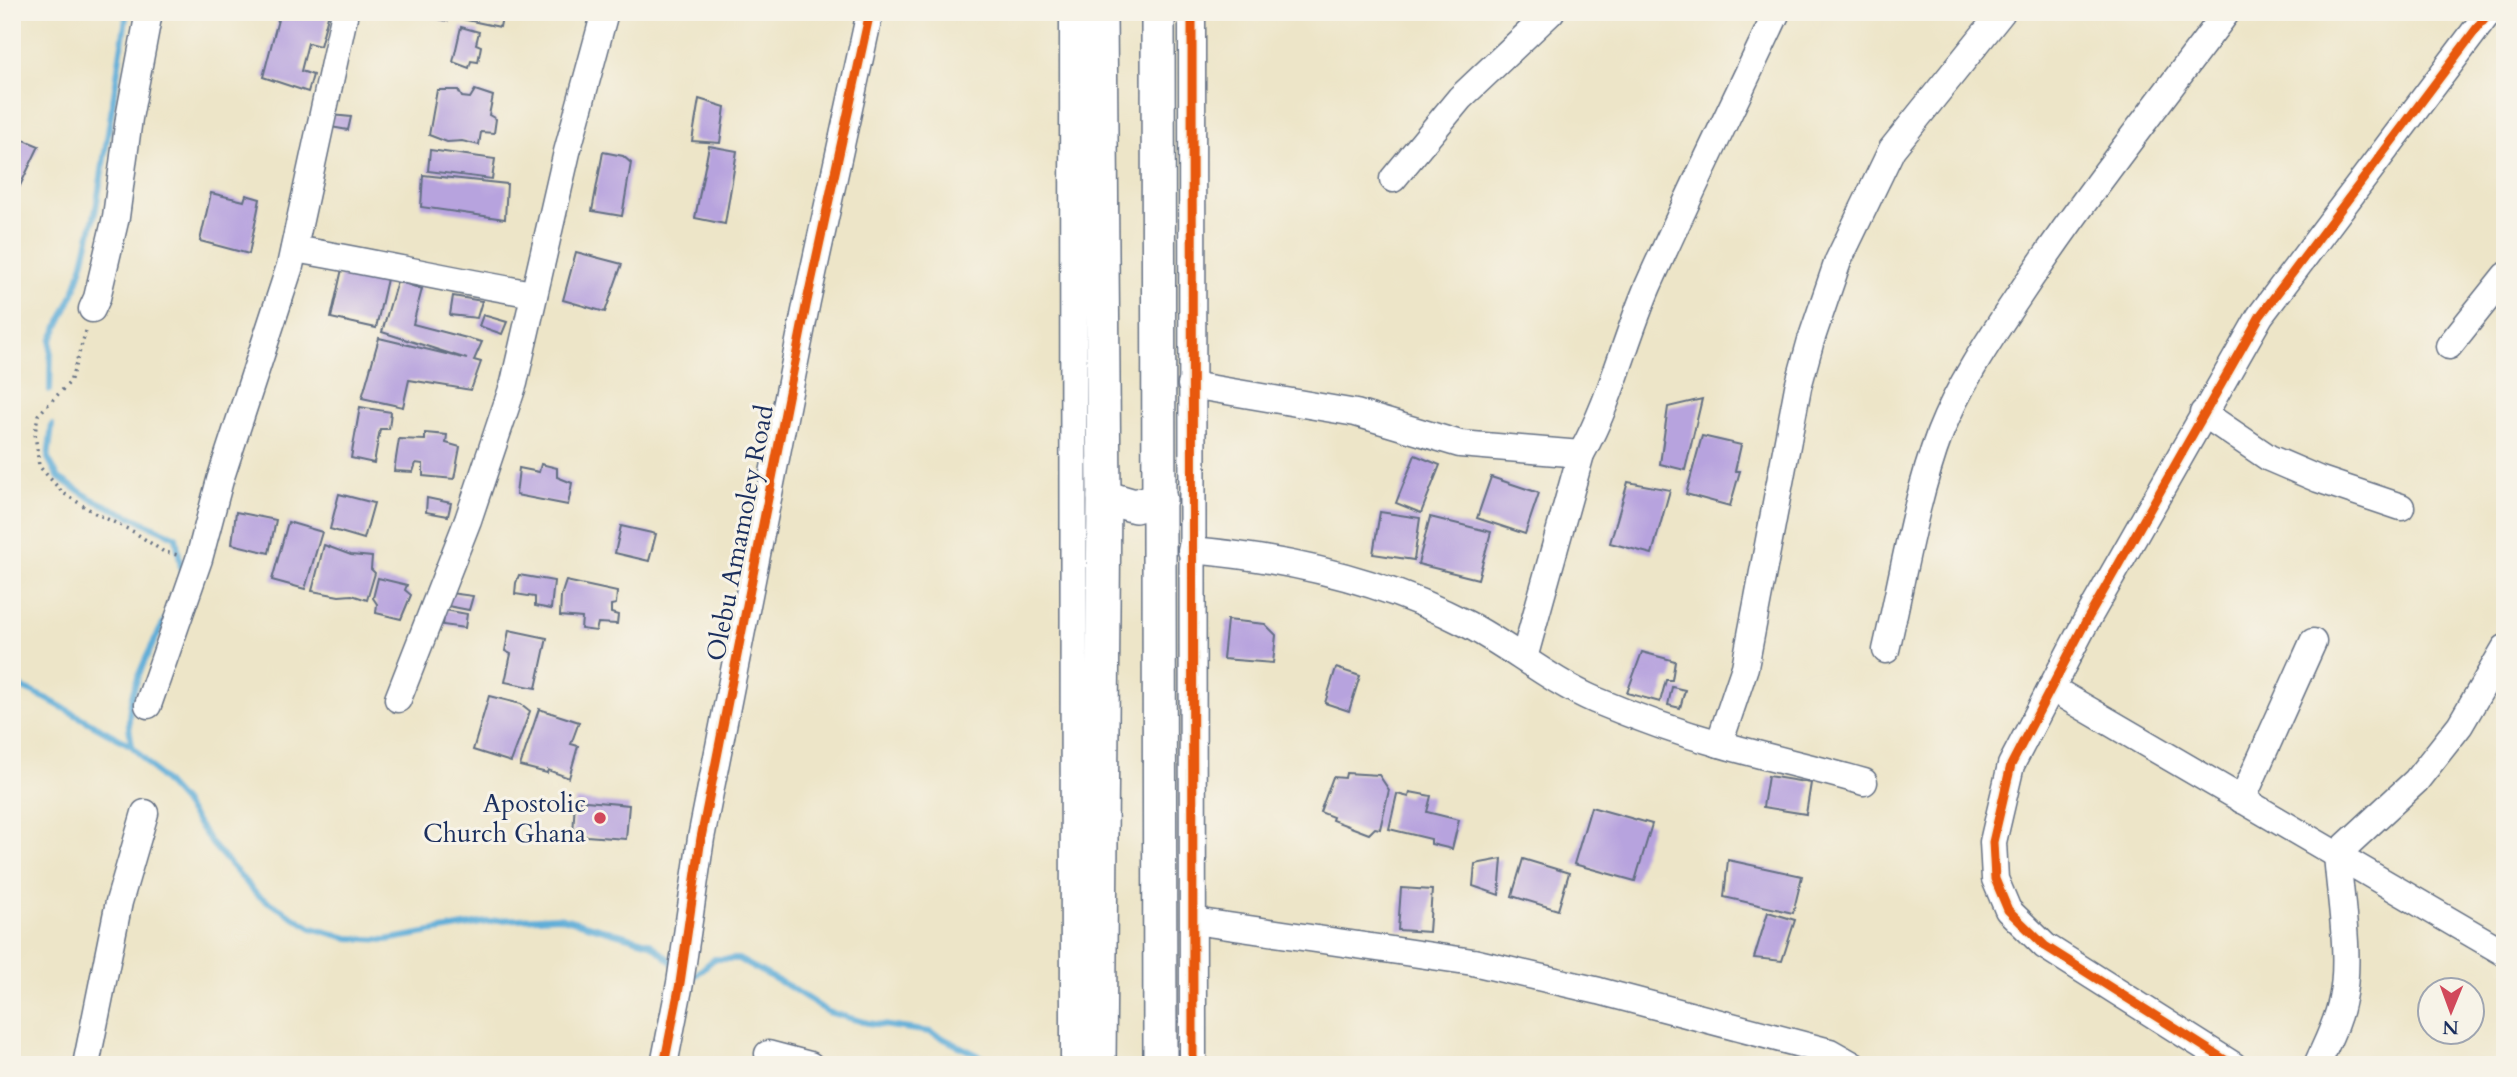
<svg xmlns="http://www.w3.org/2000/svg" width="2517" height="1077" font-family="Cardo,serif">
	<rect width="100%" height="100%" fill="#f7f3e8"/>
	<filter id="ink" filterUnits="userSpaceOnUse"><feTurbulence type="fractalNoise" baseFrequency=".0143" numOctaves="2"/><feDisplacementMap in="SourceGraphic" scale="14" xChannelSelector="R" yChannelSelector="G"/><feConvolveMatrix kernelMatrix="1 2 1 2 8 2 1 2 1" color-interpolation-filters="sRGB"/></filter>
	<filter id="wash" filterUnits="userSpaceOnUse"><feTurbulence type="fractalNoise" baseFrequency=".00686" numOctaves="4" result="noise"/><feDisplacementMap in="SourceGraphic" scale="28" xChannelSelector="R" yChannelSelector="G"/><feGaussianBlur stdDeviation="1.57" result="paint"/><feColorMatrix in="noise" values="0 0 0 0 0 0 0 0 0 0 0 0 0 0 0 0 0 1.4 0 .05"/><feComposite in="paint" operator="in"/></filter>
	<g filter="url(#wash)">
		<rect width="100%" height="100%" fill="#ede5c8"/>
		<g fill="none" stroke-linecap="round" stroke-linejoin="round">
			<!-- stream -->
			<g stroke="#5eadd8" stroke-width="6">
				<polyline points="50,390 51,341 74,293 83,263 96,209 127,12"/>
				<polyline points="52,425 48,458 59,478 92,499 176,537 182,574"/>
				<polyline points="12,683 47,699 132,746 182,801 212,844 257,895 312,928 348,938 386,940 498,920 559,917 650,943 674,964"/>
				<path d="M132,746C131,737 128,727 129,719C130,684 150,650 165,620"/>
				<polyline points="690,980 714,959 738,959 790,987 828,1012 868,1023 930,1032 998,1065"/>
			</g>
		</g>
		<g id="blocks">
			<!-- building -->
			<g fill="#b7a3de">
				<polygon points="280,12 329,12 320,46 308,43 301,71 313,75 308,92 263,77"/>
				<polygon points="406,12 450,12 448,21"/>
				<polygon points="464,12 503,12 500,27 462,19"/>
				<polygon points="461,27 479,32 476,44 481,46 478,62 471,61 469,68 453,62"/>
				<polygon points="437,90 458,90 462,97 470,98 475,90 493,96 489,115 496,119 494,133 481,132 479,145 462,141 447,142 429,135"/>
				<polygon points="699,99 725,107 720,143 692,141"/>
				<polygon points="331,115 351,117 348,130 331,127"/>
				<polygon points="12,135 39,146 18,190 12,189"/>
				<polygon points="709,146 737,151 725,224 695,218"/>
				<polygon points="430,150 495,159 492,179 428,171"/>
				<polygon points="603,152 623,156 631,163 622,216 592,211"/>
				<polygon points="423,175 507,184 505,219 421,207"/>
				<polygon points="211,193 244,201 246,195 260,199 249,254 200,241"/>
				<polygon points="576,252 622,264 605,312 563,300"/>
				<polygon points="342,269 387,279 376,328 331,318"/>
				<polygon points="397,281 422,289 413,324 482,342 474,360 481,362 471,390 409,380 403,407 362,398 379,338 467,359 382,332"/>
				<polygon points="453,296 482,301 477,318 450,315"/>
				<polygon points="483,315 507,322 502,334 479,326"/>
				<polygon points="1702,399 1685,470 1660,464 1668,407"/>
				<polygon points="360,407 391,412 389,429 380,429 374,463 351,458"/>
				<polygon points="425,433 447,435 446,443 460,447 454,479 423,476 423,464 416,463 413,472 394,471 399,439 425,440"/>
				<polygon points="1702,436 1741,445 1735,471 1740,471 1730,506 1686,494"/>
				<polygon points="1415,455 1440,465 1421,513 1396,503"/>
				<polygon points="541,464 557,468 557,477 572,483 568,505 516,495 519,468 539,472"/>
				<polygon points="1491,477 1539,493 1525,534 1477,518"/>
				<polygon points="1628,482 1670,490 1652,554 1610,543"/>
				<polygon points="339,494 374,503 364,539 330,529"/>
				<polygon points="427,498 451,503 448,516 426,512"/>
				<polygon points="236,512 276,520 269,553 232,544"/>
				<polygon points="1380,512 1420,518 1414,560 1373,554"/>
				<polygon points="1430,517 1491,532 1478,579 1418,564"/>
				<polygon points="288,522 322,532 305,589 272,580"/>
				<polygon points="621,526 656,534 649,561 615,553"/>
				<polygon points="324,545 351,555 372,557 371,569 375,573 367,600 352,595 339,596 312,591"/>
				<polygon points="519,575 554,581 551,609 535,606 535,597 515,594 516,583"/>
				<polygon points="378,578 407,585 405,590 411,595 401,619 376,613 377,604 373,598"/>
				<polygon points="566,581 617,592 616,604 611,605 611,613 618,615 617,624 598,623 596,631 581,629 582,618 560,616 561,596"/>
				<polygon points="450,593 473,596 469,610 448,606"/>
				<polygon points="445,610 467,614 465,628 443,625"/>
				<polygon points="1227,620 1265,624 1276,635 1273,663 1223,659"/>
				<polygon points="509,630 547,638 536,688 505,682 511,654 505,651"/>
				<polygon points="1642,652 1675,661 1672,680 1666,680 1660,702 1627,693"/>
				<polygon points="1336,668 1360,676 1349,711 1325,703"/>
				<polygon points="1672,687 1685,690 1680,708 1668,705"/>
				<polygon points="489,696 521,704 530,711 511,762 473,750"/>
				<polygon points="539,709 579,722 571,744 578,746 569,778 548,770 547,773 520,766"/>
				<polygon points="1346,773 1379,775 1389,790 1380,829 1375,828 1369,834 1332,820 1333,817 1320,812 1333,777 1345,778"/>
				<polygon points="1768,776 1811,783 1806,814 1763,807"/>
				<polygon points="1410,792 1431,796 1427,812 1459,820 1452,849 1431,844 1431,839 1389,829 1397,794 1409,797"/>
				<polygon points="575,800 629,805 626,839 573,835"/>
				<polygon points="1591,807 1652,824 1635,881 1574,864"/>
				<polygon points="1502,859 1499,895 1473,886 1475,864"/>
				<polygon points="1523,859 1569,873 1558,910 1512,896"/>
				<polygon points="1728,860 1802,876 1793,913 1724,897"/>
				<polygon points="1401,888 1432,890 1429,932 1398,930"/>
				<polygon points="1768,912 1795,920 1782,961 1754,958"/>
			</g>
		</g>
	</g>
	<g filter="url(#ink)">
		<use href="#blocks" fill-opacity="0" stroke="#646f83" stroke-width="2"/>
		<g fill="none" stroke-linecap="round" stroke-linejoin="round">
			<!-- minor casing -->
			<g stroke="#646f83" stroke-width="29">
				<g id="minor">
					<polyline points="1073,12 1074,1065"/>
					<polyline points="1192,12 1193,1065"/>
					<polyline points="1393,179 1460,98 1551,12"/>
					<path d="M294,249C374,262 453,281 534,294"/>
					<polyline points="92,309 97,298 116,217 129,118 149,12"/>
					<polyline points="2449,346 2505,276"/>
					<polyline points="1191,385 1356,413 1460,444 1581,454"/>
					<polyline points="2203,413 2269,458 2318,479 2401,507"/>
					<path d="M1191,550C1285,558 1382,580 1467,624C1511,647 1549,680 1595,700C1633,716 1680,733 1720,744C1768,758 1816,768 1864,782"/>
					<path d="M1886,650C1902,581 1915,499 1940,433C1960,382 1992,336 2022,291C2086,195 2158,104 2227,12"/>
					<path d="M1524,658L1581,454C1611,401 1624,342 1648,286C1689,194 1734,104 1777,12"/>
					<polyline points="2051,688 2505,953"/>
					<polyline points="398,699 468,520 514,383 567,152 605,12"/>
					<polyline points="148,705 199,559 220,480 290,266 345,12"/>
					<polyline points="1719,744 1745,667 1798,387 1811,340 1838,261 1892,149 2002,12"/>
					<polyline points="2242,800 2313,642"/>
					<polyline points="1194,921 1473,962 1599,991 1830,1052 1853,1065"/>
					<polyline points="768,1054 810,1065"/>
					<polyline points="86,1065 119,902 145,813"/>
					<polyline points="664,1065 680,983 701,838 807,301 870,12"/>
					<polyline points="2233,1065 2045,946 2008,910 1995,879 1993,842 2011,765 2084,625 2260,316 2489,12"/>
					<path d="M2317,1065C2326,1044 2338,1022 2342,999C2351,958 2340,897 2337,854L2416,781L2460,725L2505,648"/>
				</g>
			</g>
			<!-- major casing -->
			<g stroke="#646f83" stroke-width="36">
				<g id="major">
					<polyline points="1158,12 1160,1065"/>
					<polyline points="1104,497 1135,506 1160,499"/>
					<polyline points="1099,1065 1104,497 1100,12"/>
				</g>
			</g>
			<!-- path -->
			<polyline stroke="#646f83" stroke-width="3.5" stroke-dasharray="2 5" stroke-linecap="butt" points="86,331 70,382 38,415 35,433 39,466 63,493 95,513 134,532 164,552 178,555"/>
			<!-- minor -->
			<use href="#minor" stroke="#fff" stroke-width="26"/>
			<!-- major -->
			<use href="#major" stroke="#fff" stroke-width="33"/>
			<!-- cycleway casing -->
			<g stroke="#f7f3e8" stroke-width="13">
				<g id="cycleway">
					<polyline points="1192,12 1193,1065"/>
					<polyline points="664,1065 680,983 701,838 807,301 870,12"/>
					<polyline points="2233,1065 2045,946 2008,910 1995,879 1993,842 2011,765 2084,625 2260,316 2489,12"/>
				</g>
			</g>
			<!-- cycleway -->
			<use href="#cycleway" stroke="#e8590c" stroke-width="9"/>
		</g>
	</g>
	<!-- markers -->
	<circle fill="#d1495b" stroke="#f7f3e8" stroke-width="2.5" cx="600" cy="818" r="7"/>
	<g text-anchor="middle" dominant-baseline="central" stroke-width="6" stroke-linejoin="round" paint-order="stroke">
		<!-- street labels -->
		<g font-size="26" fill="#1b2f5e" stroke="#f7f3e8">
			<text transform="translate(740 533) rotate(-79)">Olebu Amamoley Road</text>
		</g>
		<!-- poi labels -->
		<g font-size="26" fill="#1b2f5e" stroke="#f7f3e8" text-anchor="end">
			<text x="586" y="803">Apostolic<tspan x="586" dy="30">Church Ghana</tspan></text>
		</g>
	</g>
	<!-- margin -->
	<rect width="2517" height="1077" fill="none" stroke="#f7f3e8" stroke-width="42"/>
	<!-- north arrow -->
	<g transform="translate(2451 1011) rotate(181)"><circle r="33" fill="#f7f3e8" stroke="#9fa5b1" stroke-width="2"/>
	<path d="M0-5L12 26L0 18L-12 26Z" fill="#d1495b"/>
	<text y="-10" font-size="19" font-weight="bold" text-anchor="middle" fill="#1b2f5e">N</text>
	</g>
</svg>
